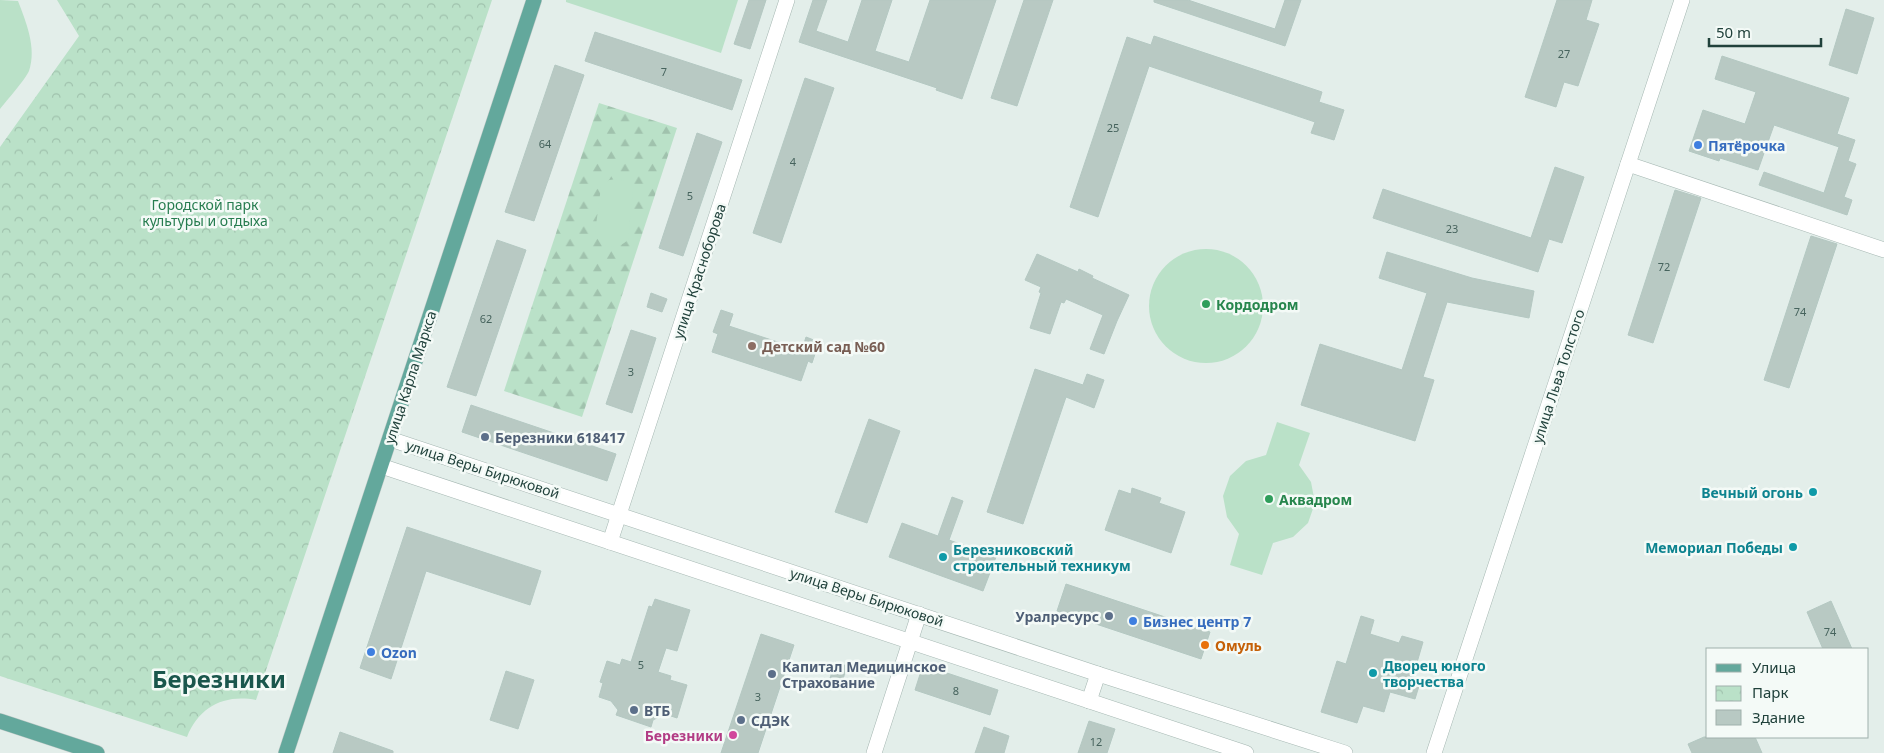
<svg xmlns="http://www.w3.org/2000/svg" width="1884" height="753" font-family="'Noto Sans',sans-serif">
	<defs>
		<pattern id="forest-firs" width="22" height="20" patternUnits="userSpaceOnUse" patternTransform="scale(1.25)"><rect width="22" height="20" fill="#bae1c8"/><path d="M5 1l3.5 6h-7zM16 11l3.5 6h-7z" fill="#a0c2ad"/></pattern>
		<pattern id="park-crowns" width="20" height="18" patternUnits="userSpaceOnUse" patternTransform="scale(1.25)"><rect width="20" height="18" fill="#bae1c8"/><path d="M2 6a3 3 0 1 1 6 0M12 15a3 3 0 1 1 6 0" fill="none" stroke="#a0c2ad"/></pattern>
	</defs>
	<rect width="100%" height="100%" fill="#e3eeea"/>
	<!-- forest -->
	<polygon fill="url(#forest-firs)" points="599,103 677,128 582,417 504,391"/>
	<!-- park -->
	<path fill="url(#park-crowns)" d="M57,0H492L256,700C224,694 199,707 187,737L0,676V147L79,36Z"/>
	<!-- pitch -->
	<g fill="#bae1c8">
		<path d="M0,0L18,1C26,22 37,48 29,71C25,80 7,100 0,109Z"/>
		<polygon points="566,0 738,0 721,53 566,2"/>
		<path d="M617,179L626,181L633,189L628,240C616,251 600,249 595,233L601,187L609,180Z"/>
		<circle cx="1206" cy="306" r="57"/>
		<polygon points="1277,422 1310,433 1299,465 1311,482 1315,503 1308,523 1293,537 1273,543 1262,575 1230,565 1239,534 1227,517 1223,496 1230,476 1246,461 1266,455"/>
	</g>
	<!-- building -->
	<g fill="#b8c9c3" stroke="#b4c8c2">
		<polygon points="749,0 766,0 750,49 734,44"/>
		<polygon points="813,0 827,0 816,31 848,42 862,0 892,0 875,51 909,62 930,0 996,0 962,99 936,90 937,88 799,42"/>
		<polygon points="1024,0 1053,0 1017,106 991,98"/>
		<polygon points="1154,0 1188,0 1275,29 1285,0 1301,0 1285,46 1154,2"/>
		<polygon points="1557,0 1592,0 1586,20 1599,24 1578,86 1564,82 1556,107 1525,97"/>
		<polygon points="1846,9 1874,18 1857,74 1829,65"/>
		<polygon points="595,32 742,80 732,110 585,61"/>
		<polygon points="1154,36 1322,92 1319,102 1344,110 1334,140 1311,133 1315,122 1149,66 1098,217 1070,207 1127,37 1151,45"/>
		<polygon points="1722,56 1849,98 1837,134 1855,140 1848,161 1856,164 1844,197 1852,200 1847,215 1759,185 1764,172 1824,193 1839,147 1774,125 1758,170 1720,158 1719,161 1689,151 1703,110 1745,124 1756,92 1715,79"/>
		<polygon points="555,65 584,75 534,221 505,212"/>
		<polygon points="805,78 834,88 781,243 753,233"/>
		<polygon points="697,133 722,142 683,256 659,248"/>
		<polygon points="1555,167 1584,177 1562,243 1549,239 1538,272 1373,218 1383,189 1531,238"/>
		<polygon points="1675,190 1701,198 1653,343 1628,335"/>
		<polygon points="1811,236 1837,244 1789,388 1764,380"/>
		<polygon points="497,240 526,250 476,396 447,387"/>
		<polygon points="1387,252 1472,278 1534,291 1529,318 1447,302 1423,377 1434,380 1415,441 1301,405 1320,344 1402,370 1427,293 1379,278"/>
		<polygon points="1037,254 1078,272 1079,269 1093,276 1092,278 1129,295 1117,321 1104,354 1090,349 1103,315 1066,299 1064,303 1061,302 1050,334 1030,328 1041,293 1039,292 1041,287 1025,280"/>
		<polygon points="651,293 667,299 662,312 647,307"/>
		<polygon points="721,310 733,314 729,326 802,350 806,337 819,342 812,363 808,361 801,381 712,352 718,334 713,332"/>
		<polygon points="631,330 656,338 632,413 606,404"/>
		<polygon points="1035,369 1083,385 1087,374 1104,380 1094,408 1066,397 1023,524 987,512"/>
		<polygon points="471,405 616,454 607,481 462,432"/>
		<polygon points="869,419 900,431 867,523 835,512"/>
		<polygon points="1132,488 1161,498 1159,503 1185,512 1171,553 1105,530 1119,490 1131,494"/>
		<polygon points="952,497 963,501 949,540 996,557 983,591 889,557 902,523 938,536"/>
		<polygon points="407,527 541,571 530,605 426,571 391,679 360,668"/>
		<polygon points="1066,584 1210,632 1201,659 1057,611"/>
		<polygon points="655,599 690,610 677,651 666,648 658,672 671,676 670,680 687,685 677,718 665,714 653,720 651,727 616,715 618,710 611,701 599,697 603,683 600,682 607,661 620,665 622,659 631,662 649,606 652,607"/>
		<polygon points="1831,601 1852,649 1823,649 1807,612"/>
		<polygon points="1361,616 1374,620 1370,634 1399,643 1402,636 1423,642 1411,683 1419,686 1415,699 1390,692 1384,712 1363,706 1357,723 1321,712 1337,661 1346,664"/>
		<polygon points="761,634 794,645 758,753 721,753"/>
		<polygon points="835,662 847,666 840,689 828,685"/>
		<polygon points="923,665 998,690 990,715 915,690"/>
		<polygon points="506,671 534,680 518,729 490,720"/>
		<polygon points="1089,721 1115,729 1107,753 1078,753"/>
		<polygon points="984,727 1009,736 1004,753 975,753"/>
		<polygon points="340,732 393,751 393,753 333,753"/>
		<polygon points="1704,737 1755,737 1762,753 1692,753 1688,744"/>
	</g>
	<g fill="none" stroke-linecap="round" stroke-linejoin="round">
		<!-- minor casing -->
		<g stroke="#a5b7b2" stroke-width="16">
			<g id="minor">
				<polyline points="1628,164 1884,250"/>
				<polyline points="390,439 1098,674 1345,753"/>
				<polyline points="381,466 1246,753"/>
				<polyline points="610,542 787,0"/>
				<polyline points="1089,701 1098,674"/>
				<polyline points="874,753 919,614"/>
				<polyline points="1434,753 1682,0"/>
			</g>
		</g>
		<!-- major casing -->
		<g stroke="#c1cac8" stroke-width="16">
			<g id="major">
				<polyline points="0,721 97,753"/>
				<polyline points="286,753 534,0"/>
			</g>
		</g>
		<!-- minor -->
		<use href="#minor" stroke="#fff" stroke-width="15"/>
		<!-- major -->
		<use href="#major" stroke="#63a89c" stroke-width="15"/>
	</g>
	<!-- markers -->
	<g fill="#3f7fe0" stroke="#f4faf7" stroke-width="2">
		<circle cx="1698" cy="145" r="5"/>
		<circle cx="1133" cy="621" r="5"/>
		<circle cx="371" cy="652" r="5"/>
	</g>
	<g fill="#2e9e5b" stroke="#f4faf7" stroke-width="2">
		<circle cx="1206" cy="304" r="5"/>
		<circle cx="1269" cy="499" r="5"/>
	</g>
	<circle fill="#8d6e63" stroke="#f4faf7" stroke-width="2" cx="752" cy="346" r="5"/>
	<g fill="#5c6f8a" stroke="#f4faf7" stroke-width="2">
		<circle cx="485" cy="437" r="5"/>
		<circle cx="1109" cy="616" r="5"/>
		<circle cx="772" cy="674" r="5"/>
		<circle cx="634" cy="710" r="5"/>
		<circle cx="741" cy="720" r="5"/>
	</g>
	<g fill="#0f9aa8" stroke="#f4faf7" stroke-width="2">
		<circle cx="1813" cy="492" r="5"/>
		<circle cx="1793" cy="547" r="5"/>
		<circle cx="943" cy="557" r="5"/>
		<circle cx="1373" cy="673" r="5"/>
	</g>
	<circle fill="#e8710a" stroke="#f4faf7" stroke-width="2" cx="1205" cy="645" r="5"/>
	<circle fill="#d1479c" stroke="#f4faf7" stroke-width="2" cx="733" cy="735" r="5"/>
	<g text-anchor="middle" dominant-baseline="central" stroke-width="5" stroke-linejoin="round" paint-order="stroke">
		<!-- number labels -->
		<g font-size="11" fill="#46635d">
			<text x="1564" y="53">27</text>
			<text x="664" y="71">7</text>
			<text x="1113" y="127">25</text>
			<text x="545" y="143">64</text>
			<text x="793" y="161">4</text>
			<text x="690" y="195">5</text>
			<text x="1452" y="228">23</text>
			<text x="1664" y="266">72</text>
			<text x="1800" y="311">74</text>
			<text x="486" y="318">62</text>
			<text x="631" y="371">3</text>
			<text x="1830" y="631">74</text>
			<text x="641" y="664">5</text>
			<text x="956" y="690">8</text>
			<text x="758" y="696">3</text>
			<text x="1096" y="741">12</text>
		</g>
		<!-- shop labels -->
		<g font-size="14" font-weight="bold" fill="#366cbe" stroke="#f4faf7" text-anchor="start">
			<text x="1708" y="145">Пятёрочка</text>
			<text x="1143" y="621">Бизнес центр 7</text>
			<text x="381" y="652">Ozon</text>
		</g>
		<!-- park labels -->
		<g font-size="14" fill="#267c4f" stroke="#f4faf7">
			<text x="205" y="204">Городской парк<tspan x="205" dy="16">культуры и отдыха</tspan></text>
		</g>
		<!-- street labels -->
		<g font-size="14" fill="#20413b" stroke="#f4faf7">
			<text transform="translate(699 271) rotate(-72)">улица Красноборова</text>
			<text transform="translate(1558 376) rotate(-72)">улица Льва Толстого</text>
			<text transform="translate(410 377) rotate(-72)">улица Карла Маркса</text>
			<text transform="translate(483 469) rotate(18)">улица Веры Бирюковой</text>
			<text transform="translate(867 597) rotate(18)">улица Веры Бирюковой</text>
		</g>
		<!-- leisure labels -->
		<g font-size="14" font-weight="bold" fill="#27864d" stroke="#f4faf7" text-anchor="start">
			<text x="1216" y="304">Кордодром</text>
			<text x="1279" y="499">Аквадром</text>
		</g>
		<!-- education labels -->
		<g font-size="14" font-weight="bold" fill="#785e54" stroke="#f4faf7" text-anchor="start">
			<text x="762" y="346">Детский сад №60</text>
		</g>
		<!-- service labels -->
		<g font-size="14" font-weight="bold" fill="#4e5e75" stroke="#f4faf7" text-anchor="start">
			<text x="495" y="437">Березники 618417</text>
			<text x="1099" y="616" text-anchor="end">Уралресурс</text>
			<text x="782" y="666">Капитал Медицинское<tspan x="782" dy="16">Страхование</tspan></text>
			<text x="644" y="710">ВТБ</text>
			<text x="751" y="720">СДЭК</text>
		</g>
		<!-- culture labels -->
		<g font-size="14" font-weight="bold" fill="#0d838f" stroke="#f4faf7" text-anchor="end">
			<text x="1803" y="492">Вечный огонь</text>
			<text x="1783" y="547">Мемориал Победы</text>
			<text x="953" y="549" text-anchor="start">Березниковский<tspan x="953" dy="16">строительный техникум</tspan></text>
			<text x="1383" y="665" text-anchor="start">Дворец юного<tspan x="1383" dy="16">творчества</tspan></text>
		</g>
		<!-- food labels -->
		<g font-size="14" font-weight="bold" fill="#c56008" stroke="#f4faf7" text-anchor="start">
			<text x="1215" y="645">Омуль</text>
		</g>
		<!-- hotel labels -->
		<g font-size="14" font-weight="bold" fill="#b23c85" stroke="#f4faf7" text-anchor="end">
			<text x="723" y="735">Березники</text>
		</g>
		<!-- town labels -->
		<g font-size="24" font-weight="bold" fill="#1a564c" stroke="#f4faf7">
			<text x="219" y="678">Березники</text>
		</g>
	</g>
	<!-- legend -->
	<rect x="1706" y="648" width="162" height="90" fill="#f4faf7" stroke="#9fb0ac"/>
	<rect x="1716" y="664" width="25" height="8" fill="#63a89c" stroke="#9fb0ac"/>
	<text x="1752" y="673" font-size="15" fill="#20413b">Улица</text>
	<rect x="1716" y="686" width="25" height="15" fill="url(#park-crowns)" stroke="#9fb0ac"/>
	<text x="1752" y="698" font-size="15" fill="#20413b">Парк</text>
	<rect x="1716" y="710" width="25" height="15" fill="#b8c9c3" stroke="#9fb0ac"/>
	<text x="1752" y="723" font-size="15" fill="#20413b">Здание</text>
	<!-- scale -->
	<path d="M1709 38v8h112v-8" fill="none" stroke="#20413b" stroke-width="2.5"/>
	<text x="1716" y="38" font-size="15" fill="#20413b" stroke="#f4faf7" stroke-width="4" paint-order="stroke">50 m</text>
</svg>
